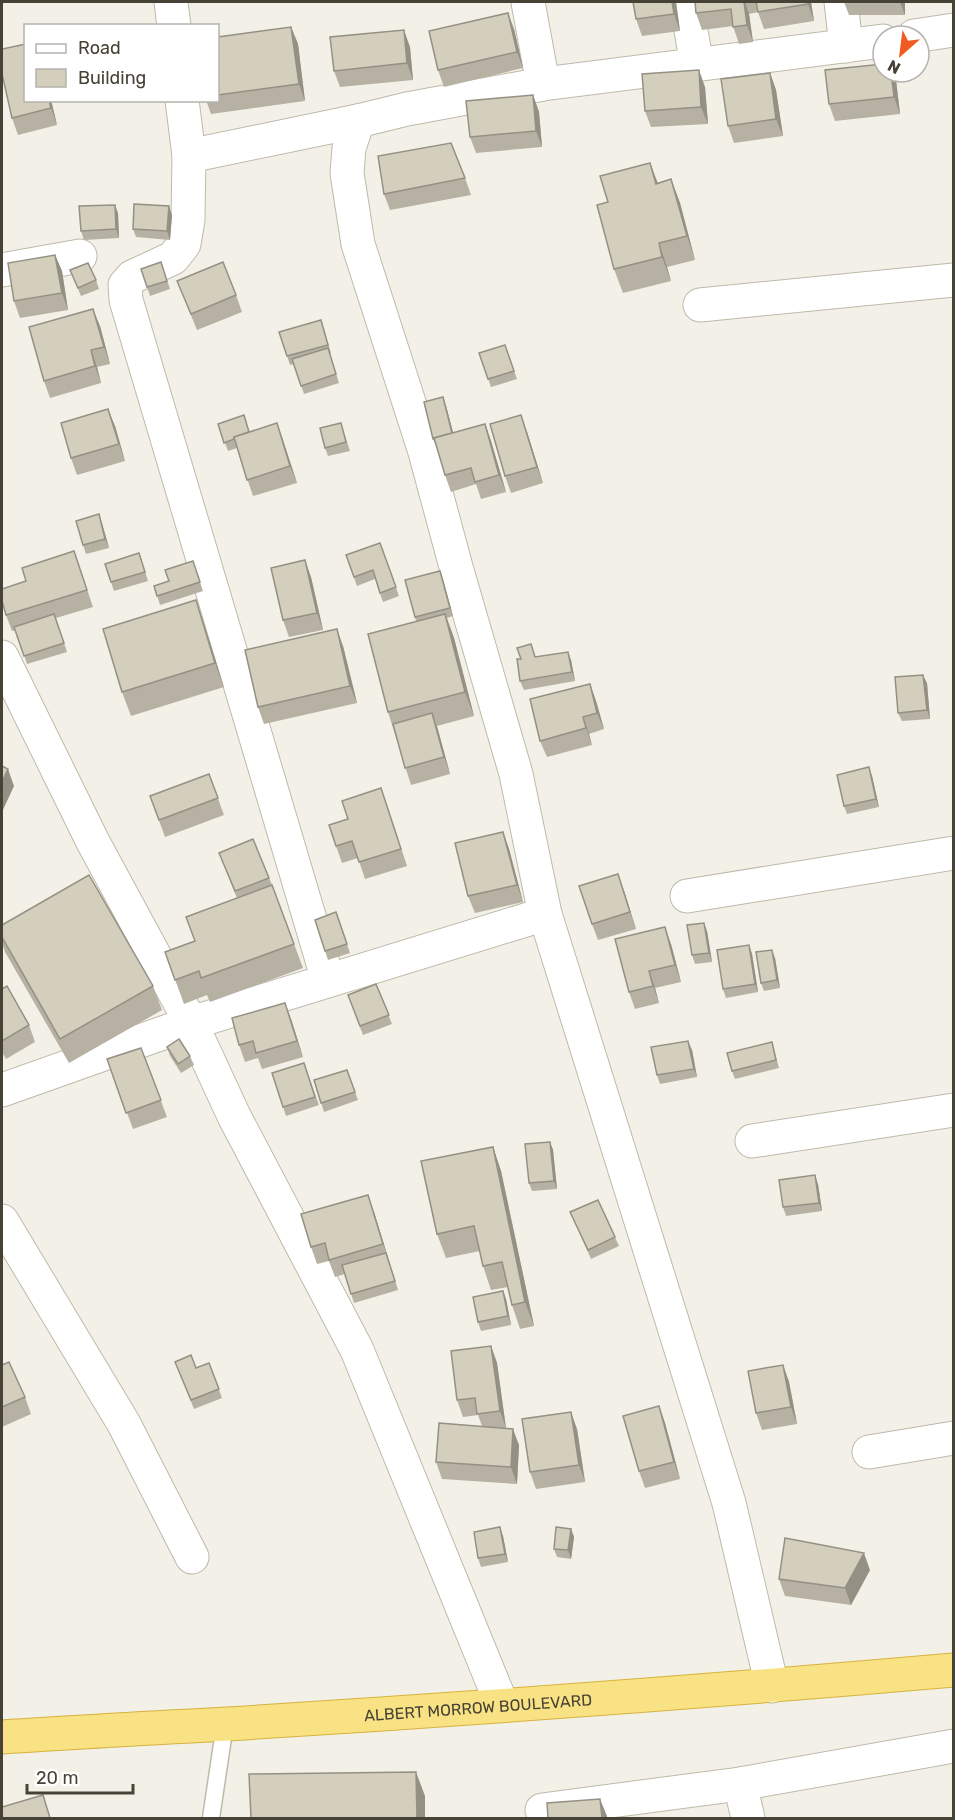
<svg xmlns="http://www.w3.org/2000/svg" width="955" height="1820" font-family="Rubik,sans-serif">
	<rect width="100%" height="100%" fill="#f3f1e7"/>
	<g fill="none" stroke-linecap="round" stroke-linejoin="round">
		<!-- service casing -->
		<g stroke="#bebaaa" stroke-width="19">
			<polyline id="service" points="211,1818 225,1724"/>
		</g>
		<!-- minor casing -->
		<g stroke="#bebaaa" stroke-width="35">
			<g id="minor">
				<polyline points="171,2 174,26"/>
				<polyline points="528,2 543,84"/>
				<polyline points="686,2 697,65"/>
				<polyline points="841,2 846,46"/>
				<polyline points="914,36 954,30"/>
				<polyline points="182,100 189,156 188,220 184,244 173,258 132,277 125,285 126,300 328,980"/>
				<polyline points="358,121 349,148 347,173 358,244 425,452 456,567 516,774 545,914 729,1503 772,1686"/>
				<polyline points="189,156 358,121 407,109 543,84 883,41"/>
				<polyline points="2,270 80,256"/>
				<polyline points="700,305 954,280"/>
				<polyline points="2,657 93,842 191,1023 234,1116 357,1350 502,1705"/>
				<polyline points="687,896 954,853"/>
				<polyline points="2,1090 191,1023 545,914"/>
				<polyline points="752,1141 954,1110"/>
				<polyline points="2,1221 124,1424 192,1557"/>
				<polyline points="869,1452 954,1438"/>
				<polyline points="740,1784 748,1818"/>
				<polyline points="542,1810 740,1784 954,1746"/>
			</g>
		</g>
		<!-- trunk casing -->
		<g stroke="#d6b23e" stroke-width="35">
			<g id="trunk">
				<path id="s1" d="M2,1737C76,1732 151,1728 227,1724C469,1709 712,1691 954,1670"/>
			</g>
		</g>
		<!-- service -->
		<use href="#service" stroke="#fff" stroke-width="16"/>
		<!-- minor -->
		<use href="#minor" stroke="#fff" stroke-width="33"/>
		<!-- trunk -->
		<use href="#trunk" stroke="#f8e284" stroke-width="33"/>
	</g>
	<!-- wall -->
	<g fill="#b6b1a3">
		<polygon points="676,2 680,31 642,36 636,19"/>
		<polygon points="695,2 811,2 814,21 764,29 758,12 749,14 753,42 739,44 733,26 702,30 696,13"/>
		<polygon points="844,2 905,2 905,15 849,15"/>
		<polygon points="291,27 298,44 305,101 211,114 206,100 218,100 218,37"/>
		<polygon points="514,29 523,68 444,87 438,70"/>
		<polygon points="410,47 413,80 340,87 334,71"/>
		<polygon points="770,73 776,90 783,136 734,143 728,126"/>
		<polygon points="896,80 900,114 835,121 829,104"/>
		<polygon points="705,87 708,124 651,127 645,111"/>
		<polygon points="533,95 539,112 542,147 476,153 470,137"/>
		<polygon points="26,100 51,100 57,125 18,135 12,118"/>
		<polygon points="650,163 657,183 671,179 680,203 695,260 667,267 671,281 623,293 614,269 608,202"/>
		<polygon points="465,178 471,195 390,210 384,194"/>
		<polygon points="118,213 119,238 84,240 81,231"/>
		<polygon points="172,215 170,240 136,237 133,229"/>
		<polygon points="55,255 62,271 68,310 20,318 14,301"/>
		<polygon points="161,262 170,289 150,296 141,269"/>
		<polygon points="70,270 96,280 99,289 81,296"/>
		<polygon points="177,281 236,295 242,312 197,330"/>
		<polygon points="100,326 110,364 97,367 101,383 50,398 44,381"/>
		<polygon points="324,329 331,353 330,354 339,383 304,394 294,364 290,365 287,356"/>
		<polygon points="505,345 517,379 491,387 479,353"/>
		<polygon points="446,406 453,433 485,424 491,441 506,492 481,499 476,484 451,492 445,475 437,448 433,439"/>
		<polygon points="277,423 297,483 253,496 237,448 228,451 218,424 249,432"/>
		<polygon points="341,423 350,451 328,456 325,448"/>
		<polygon points="115,426 125,461 77,475 71,458"/>
		<polygon points="527,432 543,483 511,493 505,476"/>
		<polygon points="99,514 109,548 86,554 83,545"/>
		<polygon points="380,543 399,596 383,602 375,579 357,586 346,555"/>
		<polygon points="74,551 93,607 56,618 67,652 27,664 16,630 12,631 6,615 26,581"/>
		<polygon points="139,553 148,581 114,591 105,564"/>
		<polygon points="193,561 203,591 160,605 154,586 169,581"/>
		<polygon points="440,571 453,616 447,618 454,638 474,716 437,726 450,774 411,785 388,712 416,621 415,617"/>
		<polygon points="311,577 323,630 289,637 283,620"/>
		<polygon points="204,624 224,687 131,716 122,692"/>
		<polygon points="343,646 357,703 264,724 258,707"/>
		<polygon points="536,656 571,660 575,681 524,690 520,681 521,659"/>
		<polygon points="927,683 930,719 902,721 898,713"/>
		<polygon points="590,684 596,701 604,729 589,734 592,745 547,757 540,741"/>
		<polygon points="209,774 224,815 165,837 150,796"/>
		<polygon points="872,776 879,807 847,814 844,806"/>
		<polygon points="387,805 407,866 365,879 358,858 342,863 336,846 348,819"/>
		<polygon points="503,832 509,849 523,902 475,913 468,896"/>
		<polygon points="253,839 272,885 303,968 210,1002 207,995 184,1004 165,952 195,941 237,898 219,853"/>
		<polygon points="624,891 636,929 598,940 592,924"/>
		<polygon points="336,912 350,953 328,960 315,920"/>
		<polygon points="2,925 153,986 162,1010 69,1063 5,952 2,943"/>
		<polygon points="707,931 712,962 695,964 692,955"/>
		<polygon points="671,944 681,982 655,988 659,1003 635,1009 629,992"/>
		<polygon points="749,945 752,954 758,992 726,998 723,989"/>
		<polygon points="775,958 780,988 764,991 761,983"/>
		<polygon points="376,984 392,1024 363,1035 348,995"/>
		<polygon points="2,989 29,1025 35,1042 6,1059 2,1052"/>
		<polygon points="291,1019 303,1057 262,1069 258,1058 245,1062 239,1045"/>
		<polygon points="772,1042 779,1068 735,1079 732,1071"/>
		<polygon points="167,1047 190,1056 194,1065 181,1073 170,1056"/>
		<polygon points="141,1048 167,1117 133,1129 107,1059"/>
		<polygon points="692,1050 697,1077 660,1084 657,1075"/>
		<polygon points="304,1063 319,1105 286,1116 272,1073"/>
		<polygon points="347,1070 358,1100 324,1112 314,1080"/>
		<polygon points="550,1142 553,1150 557,1189 532,1191 529,1183"/>
		<polygon points="493,1147 501,1171 534,1326 520,1329 512,1305 508,1287 491,1290 483,1266 480,1251 446,1258 437,1234"/>
		<polygon points="818,1184 822,1211 786,1216 783,1207"/>
		<polygon points="374,1212 398,1290 354,1303 345,1274 335,1277 329,1261 317,1264 311,1247"/>
		<polygon points="570,1212 615,1237 619,1246 591,1259"/>
		<polygon points="503,1291 506,1299 511,1325 481,1331 478,1322"/>
		<polygon points="491,1346 497,1363 506,1428 519,1445 517,1484 442,1479 436,1462 482,1426 478,1415 463,1417 457,1400"/>
		<polygon points="175,1362 196,1368 209,1363 222,1398 194,1409"/>
		<polygon points="2,1365 25,1397 31,1414 2,1427"/>
		<polygon points="783,1365 789,1382 797,1424 762,1430 756,1413"/>
		<polygon points="659,1406 665,1423 680,1479 645,1488 639,1471"/>
		<polygon points="577,1429 585,1482 536,1489 530,1472"/>
		<polygon points="571,1529 574,1537 571,1559 557,1557 554,1549"/>
		<polygon points="503,1536 508,1562 481,1567 478,1558"/>
		<polygon points="870,1570 851,1605 785,1596 779,1579"/>
	</g>
	<!-- shaded-wall -->
	<g fill="#949084">
		<polygon points="672,2 676,2 680,31 674,14"/>
		<polygon points="744,2 745,2 749,14 753,42 747,25"/>
		<polygon points="808,2 811,2 814,21 808,4"/>
		<polygon points="900,2 905,2 905,15"/>
		<polygon points="508,13 514,29 523,68 517,52"/>
		<polygon points="291,27 298,44 305,101 299,84"/>
		<polygon points="404,30 410,47 413,80 407,63"/>
		<polygon points="699,70 705,87 708,124 701,107"/>
		<polygon points="891,72 893,72 896,80 900,114 894,97"/>
		<polygon points="770,73 776,90 783,136 776,119"/>
		<polygon points="533,95 539,112 542,147 536,131"/>
		<polygon points="49,100 51,100 57,125 51,108"/>
		<polygon points="650,163 659,186 656,184"/>
		<polygon points="671,179 680,203 695,260 687,236"/>
		<polygon points="115,205 118,213 119,238 116,229"/>
		<polygon points="169,206 172,215 170,240 167,231"/>
		<polygon points="659,243 667,267 671,281 662,257"/>
		<polygon points="55,255 62,271 68,310 62,293"/>
		<polygon points="93,309 100,326 110,364 104,347"/>
		<polygon points="91,350 97,367 101,383 95,366"/>
		<polygon points="443,397 446,406 456,443 453,434"/>
		<polygon points="108,409 115,426 125,461 119,444"/>
		<polygon points="521,415 527,432 543,483 537,467"/>
		<polygon points="277,423 283,440 297,483 290,466"/>
		<polygon points="485,424 491,441 506,492 499,475"/>
		<polygon points="99,514 102,523 109,548 105,539"/>
		<polygon points="305,560 311,577 323,630 317,613"/>
		<polygon points="440,571 443,579 453,616 450,608"/>
		<polygon points="196,600 204,624 224,687 215,663"/>
		<polygon points="445,614 454,638 474,716 465,692"/>
		<polygon points="337,629 343,646 357,703 350,686"/>
		<polygon points="568,652 571,660 575,681 572,672"/>
		<polygon points="923,675 927,683 930,719 927,710"/>
		<polygon points="590,684 596,701 604,729 597,713"/>
		<polygon points="432,713 438,730 450,774 444,757"/>
		<polygon points="583,717 589,734 592,745 586,728"/>
		<polygon points="869,767 872,776 879,807 876,799"/>
		<polygon points="8,769 14,786 2,812 2,782"/>
		<polygon points="503,832 509,849 523,902 517,885"/>
		<polygon points="618,874 624,891 636,929 630,912"/>
		<polygon points="704,923 707,931 712,962 709,953"/>
		<polygon points="665,927 671,944 681,982 675,965"/>
		<polygon points="749,945 752,954 758,992 755,984"/>
		<polygon points="772,950 775,958 780,988 777,980"/>
		<polygon points="649,971 655,988 659,1003 653,986"/>
		<polygon points="285,1003 291,1019 303,1057 297,1041"/>
		<polygon points="688,1041 692,1050 697,1077 694,1069"/>
		<polygon points="550,1142 553,1150 557,1189 554,1181"/>
		<polygon points="493,1147 501,1171 534,1326 525,1302"/>
		<polygon points="815,1175 818,1184 822,1211 819,1203"/>
		<polygon points="368,1195 374,1212 389,1261 383,1244"/>
		<polygon points="503,1291 506,1299 511,1325 508,1316"/>
		<polygon points="491,1346 497,1363 506,1428 500,1411"/>
		<polygon points="783,1365 789,1382 797,1424 791,1407"/>
		<polygon points="659,1406 665,1423 680,1479 674,1462"/>
		<polygon points="571,1412 577,1429 585,1482 579,1465"/>
		<polygon points="513,1429 519,1445 517,1484 511,1467"/>
		<polygon points="500,1527 503,1536 508,1562 505,1554"/>
		<polygon points="571,1529 574,1537 571,1559 568,1550"/>
		<polygon points="864,1553 870,1570 851,1605 845,1588"/>
		<polygon points="416,1772 425,1796 425,1818 417,1818"/>
		<polygon points="600,1799 607,1816 607,1818 602,1818"/>
	</g>
	<!-- building -->
	<g fill="#d4cebd" stroke="#949084" stroke-width="1.5">
		<polygon points="633,2 672,2 674,14 636,19"/>
		<polygon points="695,2 744,2 747,25 733,27 731,9 696,13"/>
		<polygon points="756,2 808,2 808,4 758,12"/>
		<polygon points="508,13 517,52 438,70 429,31"/>
		<polygon points="291,27 299,84 218,95 218,37"/>
		<polygon points="404,30 407,63 334,71 330,37"/>
		<polygon points="26,44 26,100 49,100 51,108 12,118 2,74 2,49"/>
		<polygon points="883,64 883,72 891,72 894,97 829,104 825,70"/>
		<polygon points="699,70 701,107 645,111 642,74"/>
		<polygon points="770,73 776,119 728,126 721,79"/>
		<polygon points="533,95 536,131 470,137 466,101"/>
		<polygon points="451,143 465,178 384,194 378,156"/>
		<polygon points="650,163 656,184 671,179 687,236 659,243 662,257 614,269 597,205 608,202 600,176"/>
		<polygon points="134,204 169,206 167,231 133,229"/>
		<polygon points="115,205 116,229 81,231 79,206"/>
		<polygon points="55,255 62,293 14,301 8,263"/>
		<polygon points="161,262 167,281 147,287 141,269"/>
		<polygon points="223,262 236,295 191,314 177,281"/>
		<polygon points="88,263 96,280 78,288 70,270"/>
		<polygon points="93,309 104,347 91,350 95,366 44,381 29,327"/>
		<polygon points="321,320 328,345 287,356 279,332"/>
		<polygon points="505,345 514,371 488,379 479,353"/>
		<polygon points="328,348 336,374 301,386 292,359"/>
		<polygon points="443,397 452,433 434,438 435,439 433,439 424,402"/>
		<polygon points="108,409 119,444 71,458 61,423"/>
		<polygon points="244,415 249,432 234,437 234,439 224,443 218,424"/>
		<polygon points="521,415 537,467 505,476 490,424"/>
		<polygon points="277,423 290,466 247,480 234,437"/>
		<polygon points="341,423 346,442 325,448 320,428"/>
		<polygon points="485,424 499,475 475,482 471,468 445,475 434,438"/>
		<polygon points="99,514 105,539 83,545 76,521"/>
		<polygon points="380,543 396,587 380,593 373,570 354,577 346,555"/>
		<polygon points="74,551 87,590 6,615 2,601 2,589 26,581 22,568"/>
		<polygon points="139,553 145,572 111,582 105,564"/>
		<polygon points="305,560 317,613 283,620 271,568"/>
		<polygon points="193,561 200,582 157,596 154,586 169,581 165,570"/>
		<polygon points="440,571 450,608 415,617 405,580"/>
		<polygon points="196,600 215,663 122,692 103,629"/>
		<polygon points="54,614 64,643 24,656 14,627"/>
		<polygon points="445,614 465,692 388,712 368,634"/>
		<polygon points="337,629 350,686 258,707 245,650"/>
		<polygon points="531,644 535,657 568,652 572,672 520,681 517,659 521,659 517,648"/>
		<polygon points="923,675 927,710 898,713 895,677"/>
		<polygon points="590,684 597,713 583,717 586,728 540,741 530,699"/>
		<polygon points="432,713 444,757 405,768 393,724"/>
		<polygon points="2,766 8,769 2,782"/>
		<polygon points="869,767 876,799 844,806 837,775"/>
		<polygon points="209,774 218,798 159,820 150,796"/>
		<polygon points="381,788 401,849 359,862 352,841 336,846 329,825 348,819 342,801"/>
		<polygon points="503,832 517,885 468,896 455,843"/>
		<polygon points="253,839 269,878 235,891 219,853"/>
		<polygon points="618,874 630,912 592,924 579,886"/>
		<polygon points="89,875 153,986 60,1039 2,937 2,925"/>
		<polygon points="272,885 294,944 201,978 199,971 175,980 165,952 195,941 186,917"/>
		<polygon points="336,912 347,944 325,951 315,920"/>
		<polygon points="704,923 709,953 692,955 687,925"/>
		<polygon points="665,927 675,965 649,971 653,986 629,992 615,939"/>
		<polygon points="749,945 755,984 723,989 717,950"/>
		<polygon points="772,950 777,980 761,983 756,952"/>
		<polygon points="376,984 389,1015 360,1026 348,995"/>
		<polygon points="7,986 29,1025 2,1041 2,989"/>
		<polygon points="285,1003 297,1041 256,1053 253,1041 239,1045 232,1018"/>
		<polygon points="179,1039 190,1056 178,1064 167,1047"/>
		<polygon points="688,1041 694,1069 657,1075 651,1047"/>
		<polygon points="772,1042 776,1060 732,1071 727,1053"/>
		<polygon points="141,1048 161,1100 126,1113 107,1059"/>
		<polygon points="304,1063 315,1097 283,1107 272,1073"/>
		<polygon points="347,1070 355,1092 321,1103 314,1080"/>
		<polygon points="550,1142 554,1181 529,1183 525,1144"/>
		<polygon points="493,1147 525,1302 512,1305 502,1262 483,1266 474,1226 437,1234 421,1161"/>
		<polygon points="815,1175 819,1203 783,1207 779,1180"/>
		<polygon points="368,1195 383,1244 329,1260 325,1243 311,1247 301,1214"/>
		<polygon points="598,1200 615,1237 588,1250 570,1212"/>
		<polygon points="386,1253 395,1281 351,1294 342,1265"/>
		<polygon points="503,1291 508,1316 478,1322 473,1297"/>
		<polygon points="491,1346 500,1411 477,1414 475,1398 457,1400 451,1351"/>
		<polygon points="191,1355 196,1368 209,1363 219,1389 191,1400 175,1362"/>
		<polygon points="9,1362 25,1397 2,1407 2,1365"/>
		<polygon points="783,1365 791,1407 756,1413 748,1371"/>
		<polygon points="659,1406 674,1462 639,1471 623,1416"/>
		<polygon points="571,1412 579,1465 530,1472 522,1419"/>
		<polygon points="439,1423 513,1429 511,1467 436,1462"/>
		<polygon points="500,1527 505,1554 478,1558 474,1532"/>
		<polygon points="556,1527 571,1529 568,1550 554,1549"/>
		<polygon points="785,1538 864,1553 845,1588 779,1579"/>
		<polygon points="416,1772 417,1818 251,1818 249,1774"/>
		<polygon points="43,1795 50,1818 2,1818 2,1807"/>
		<polygon points="600,1799 602,1818 548,1818 547,1803"/>
	</g>
	<g text-anchor="middle" dominant-baseline="central" stroke-width="4.5" stroke-linejoin="round" paint-order="stroke">
		<!-- street labels -->
		<g font-size="16" fill="#464236" stroke="#fff">
			<text stroke="none"><textPath href="#s1" startOffset="477">ALBERT MORROW BOULEVARD</textPath></text>
		</g>
	</g>
	<!-- border -->
	<rect width="955" height="1820" fill="none" stroke="#464236" stroke-width="6"/>
	<!-- legend -->
	<rect x="24" y="24" width="195" height="78" fill="#ffffff" stroke="#b5b3af" stroke-width="1.5"/>
	<rect x="36" y="44" width="30" height="9" fill="#ffffff" stroke="#b5b3af" stroke-width="1.5"/>
	<text x="78" y="54" font-size="18" fill="#464236">Road</text>
	<rect x="36" y="69" width="30" height="18" fill="#d4cebd" stroke="#b5b3af" stroke-width="1.5"/>
	<text x="78" y="84" font-size="18" fill="#464236">Building</text>
	<!-- north arrow -->
	<g transform="translate(901 54) rotate(208)"><circle r="28" fill="#ffffff" stroke="#b5b3af" stroke-width="1.5"/>
	<path d="M0-4.5L10 22L0 15L-10 22Z" fill="#f05b21"/>
	<text y="-9" font-size="16" font-weight="bold" text-anchor="middle" fill="#464236">N</text>
	</g>
	<!-- scale -->
	<path d="M27 1784v9h106v-9" fill="none" stroke="#464236" stroke-width="3"/>
	<text x="36" y="1784" font-size="18" fill="#464236" stroke="#ffffff" stroke-width="4.5" paint-order="stroke">20 m</text>
</svg>
